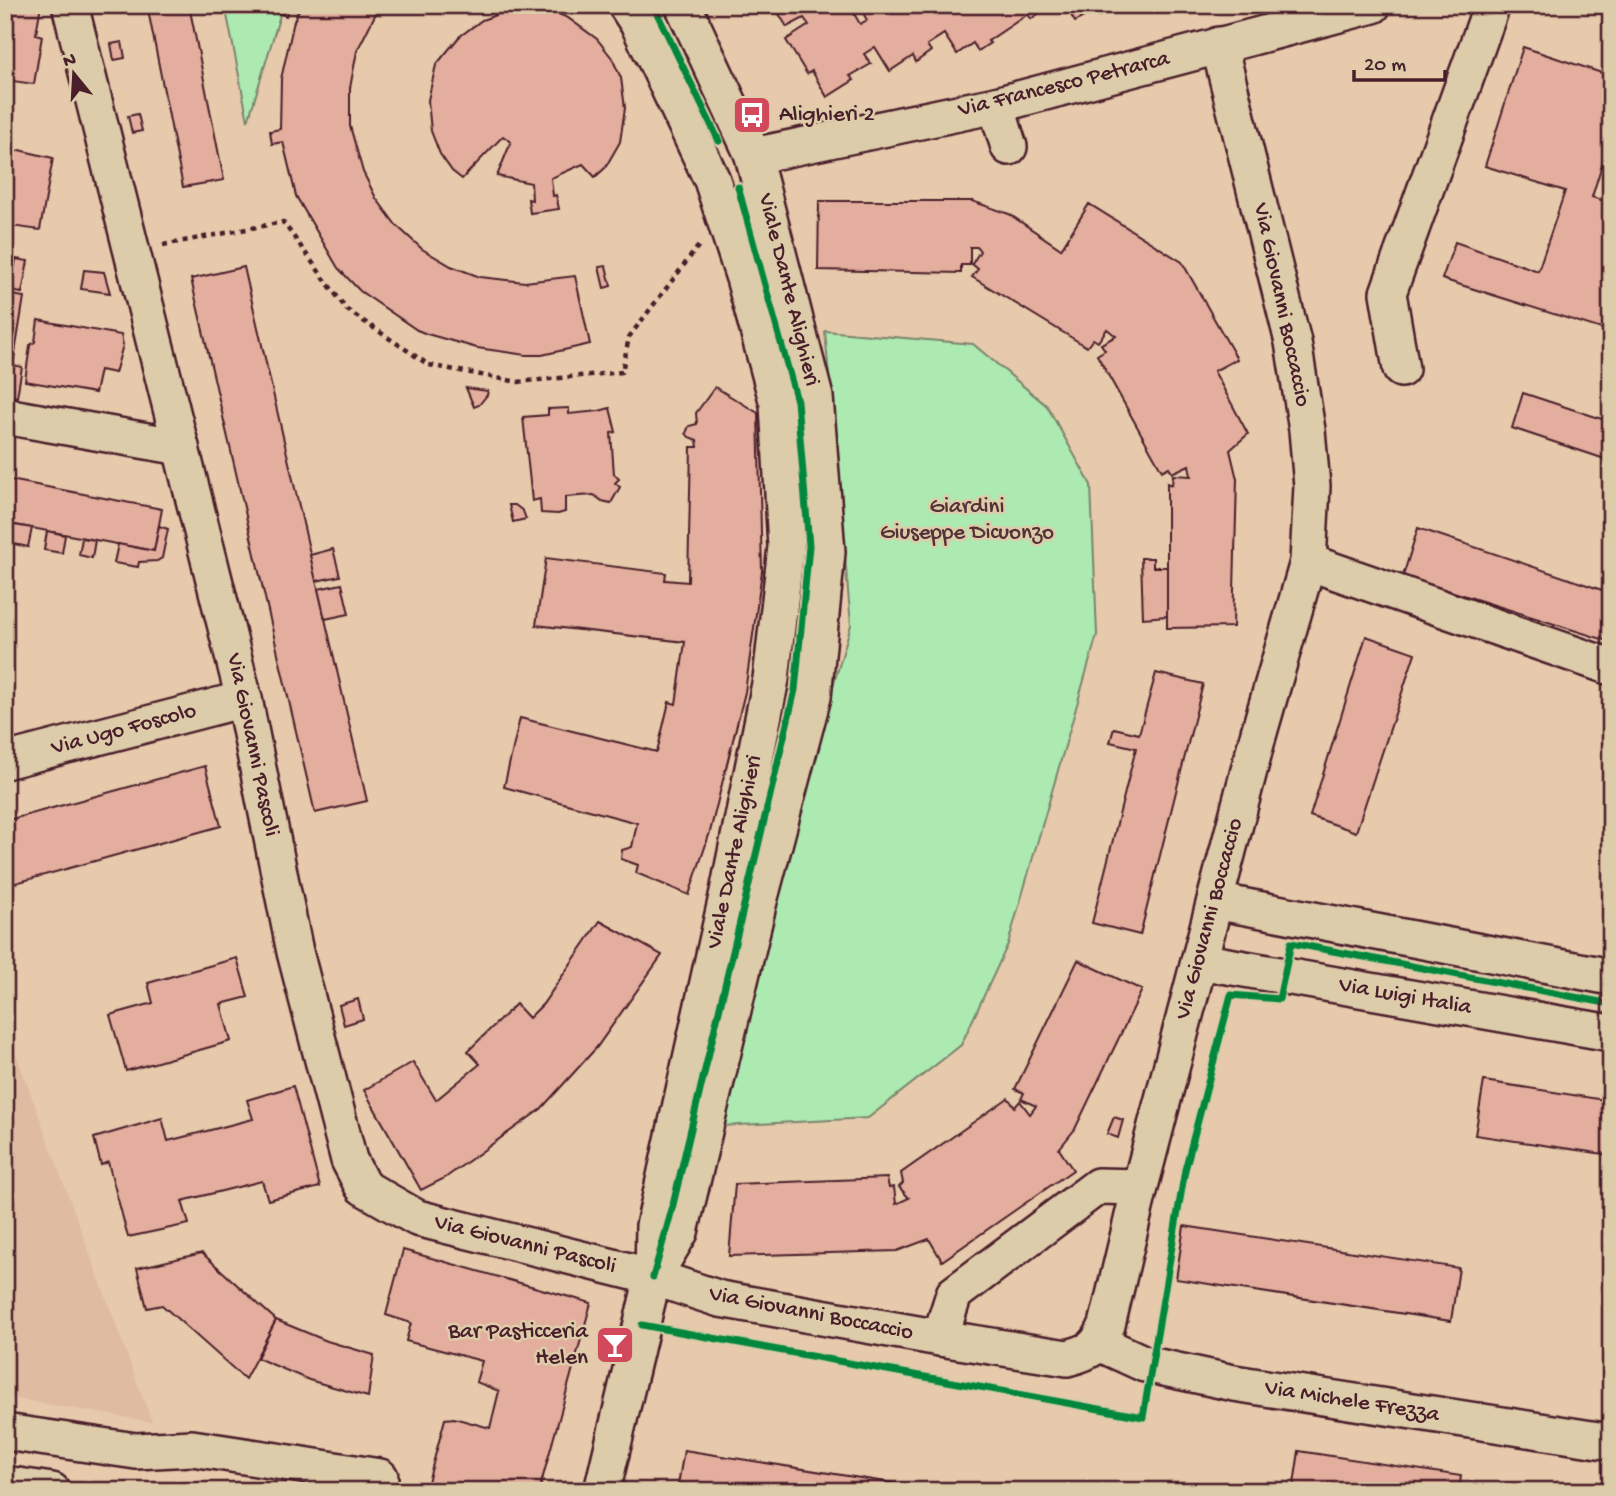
<svg xmlns="http://www.w3.org/2000/svg" width="1616" height="1496" font-family="'Gochi Hand',sans-serif">
	<rect width="100%" height="100%" fill="#e6caab"/>
	<filter id="ink" filterUnits="userSpaceOnUse"><feTurbulence type="fractalNoise" baseFrequency=".0143" numOctaves="2"/><feDisplacementMap in="SourceGraphic" scale="14" xChannelSelector="R" yChannelSelector="G"/><feConvolveMatrix kernelMatrix="1 2 1 2 8 2 1 2 1" color-interpolation-filters="sRGB"/></filter>
	<g filter="url(#ink)">
		<!-- built -->
		<polygon fill="#dfbba2" points="5,1024 152,1422 5,1397"/>
		<!-- green -->
		<g fill="#aceab1" stroke="#7b846e" stroke-width="2">
			<polygon points="225,5 283,5 248,121"/>
			<polygon points="825,331 973,344 1047,406 1091,485 1097,635 1008,944 961,1045 868,1118 721,1126 777,877 851,625"/>
		</g>
		<!-- building -->
		<g fill="#e3ae9d" stroke="#4a1f2b" stroke-width="2">
			<polygon points="5,5 41,5 36,34 42,36 34,84 5,80"/>
			<polygon points="147,5 189,5 224,180 183,187"/>
			<polygon points="279,5 290,5 286,16 276,12"/>
			<polygon points="301,5 380,5 357,51 350,88 350,126 363,172 376,198 396,225 422,249 451,266 480,277 525,282 575,276 590,344 542,355 526,355 477,348 427,334 417,330 360,291 338,268 296,196 283,142 272,144 270,131 280,129 281,79 294,21"/>
			<polygon points="780,5 849,5 860,24 867,20 862,11 872,5 878,7 881,5 926,5 929,10 933,5 1038,5 1042,11 1031,19 1028,14 988,41 990,43 978,51 973,43 957,54 944,34 927,45 931,51 916,62 913,56 890,71 875,47 864,54 871,64 850,76 854,80 827,97 812,71 807,74 786,40 809,25 804,18 787,27 776,9"/>
			<polygon points="1065,5 1109,5 1113,9 1100,16 1096,10 1075,22"/>
			<polygon points="512,9 529,9 554,12 568,18 597,39 612,58 621,78 625,108 620,142 605,168 595,177 583,164 551,178 553,196 556,195 559,209 530,213 528,199 532,200 531,183 497,176 511,142 503,136 462,179 452,171 440,154 431,131 428,100 436,65 459,37 482,20"/>
			<polygon points="122,42 125,58 114,60 111,44"/>
			<polygon points="1523,47 1611,76 1611,135 1592,197 1611,203 1611,332 1442,279 1455,242 1538,271 1565,191 1485,166"/>
			<polygon points="138,114 142,131 132,133 128,116"/>
			<polygon points="19,150 53,158 40,230 11,226 8,242 5,241 5,153 13,154"/>
			<polygon points="819,201 972,201 1009,214 1061,249 1089,204 1182,262 1237,359 1214,371 1248,434 1230,450 1237,479 1233,627 1167,628 1167,483 1172,485 1173,475 1191,476 1189,465 1172,473 1169,467 1162,471 1097,355 1105,350 1101,344 1116,336 1107,329 1098,342 1093,339 1087,347 972,277 978,269 972,264 980,251 977,247 970,247 970,265 961,265 961,273 818,270"/>
			<polygon points="16,259 28,261 22,293 10,291"/>
			<polygon points="606,266 611,286 604,288 599,267"/>
			<polygon points="244,267 367,801 315,813 191,279"/>
			<polygon points="84,270 104,272 110,293 81,289"/>
			<polygon points="12,295 24,297 13,365 22,367 17,397 5,396 8,382 5,382 5,330"/>
			<polygon points="38,320 121,335 123,345 115,373 100,370 95,393 25,381 30,345 35,342"/>
			<polygon points="715,387 758,413 762,571 745,692 710,832 689,895 636,873 638,865 621,859 622,850 632,847 637,823 504,787 520,718 657,752 669,702 676,704 685,642 536,625 546,558 666,573 665,580 688,582 691,447 698,447 697,440 689,437 686,433 689,426 697,424 696,413"/>
			<polygon points="466,388 488,391 487,395 479,405 474,407"/>
			<polygon points="1523,393 1608,421 1611,414 1611,461 1512,428"/>
			<polygon points="569,408 569,414 599,411 610,408 616,432 611,433 614,474 619,479 615,483 620,487 611,503 602,501 594,495 565,497 565,512 558,514 541,513 540,499 532,501 523,417 548,415 548,409"/>
			<polygon points="5,479 162,509 154,551 5,523"/>
			<polygon points="509,505 515,505 523,511 526,519 513,522"/>
			<polygon points="8,524 32,528 28,547 5,542"/>
			<polygon points="159,526 168,529 162,558 157,561 139,562 138,567 114,563 118,544 154,551"/>
			<polygon points="1418,528 1611,593 1611,642 1403,576"/>
			<polygon points="47,531 65,535 62,553 44,550"/>
			<polygon points="82,538 95,540 92,558 79,555"/>
			<polygon points="333,549 340,576 316,581 310,555"/>
			<polygon points="1141,558 1153,558 1153,567 1167,567 1167,616 1143,618"/>
			<polygon points="342,584 349,614 325,619 318,589"/>
			<polygon points="1366,636 1415,653 1356,832 1310,816"/>
			<polygon points="1156,673 1203,684 1140,935 1092,923 1136,748 1110,742 1114,728 1139,734"/>
			<polygon points="205,766 221,826 5,886 5,821"/>
			<polygon points="600,921 662,955 597,1047 541,1109 445,1178 421,1190 364,1090 413,1062 436,1100 480,1064 468,1051 516,1004 529,1018 543,1004"/>
			<polygon points="237,958 248,997 221,1004 231,1041 126,1071 110,1015 153,1003 148,983"/>
			<polygon points="1078,960 1142,990 1075,1129 1059,1149 1073,1170 942,1261 929,1239 897,1251 729,1256 735,1184 887,1178 889,1188 894,1187 896,1204 909,1198 899,1187 903,1183 901,1173 1008,1098 1015,1107 1020,1101 1030,1114 1036,1106 1021,1099 1024,1093 1015,1089"/>
			<polygon points="358,999 363,1019 344,1025 339,1005"/>
			<polygon points="1484,1081 1611,1101 1611,1155 1475,1135"/>
			<polygon points="293,1086 320,1187 268,1200 262,1181 182,1201 189,1224 128,1237 108,1162 101,1165 94,1138 162,1118 168,1141 253,1119 247,1100"/>
			<polygon points="1114,1117 1123,1120 1118,1138 1107,1134"/>
			<polygon points="1184,1226 1459,1268 1451,1321 1176,1279"/>
			<polygon points="403,1250 591,1303 539,1491 455,1491 428,1482 445,1419 454,1418 490,1428 499,1391 476,1382 482,1361 406,1341 411,1323 386,1315"/>
			<polygon points="202,1253 276,1320 245,1379 162,1305 147,1308 137,1268"/>
			<polygon points="276,1320 327,1341 374,1355 368,1397 309,1380 257,1358"/>
			<polygon points="684,1450 942,1491 677,1491"/>
			<polygon points="1299,1451 1461,1476 1459,1491 1293,1491"/>
		</g>
		<g fill="none" stroke-linecap="round" stroke-linejoin="round">
			<!-- minor casing -->
			<g stroke="#4a1f2b" stroke-width="40">
				<g id="minor">
					<path d="M70,5L244,699L295,952L349,1160L363,1187L417,1218L653,1277L720,1299L940,1338L1067,1358C1091,1352 1097,1348 1107,1325L1140,1187L1258,736L1308,562L1312,486L1307,430L1293,342L1219,45"/>
					<polyline points="683,5 752,153"/>
					<polyline points="996,105 1009,147"/>
					<polyline points="753,156 996,105 1373,5"/>
					<polyline points="1401,369 1388,293 1492,5"/>
					<polyline points="5,416 181,447"/>
					<polyline points="1308,562 1611,667"/>
					<polyline points="5,761 244,699"/>
					<polyline points="1215,901 1611,977"/>
					<polyline points="1199,961 1611,1033"/>
					<polyline points="653,1277 680,1232 758,905 813,697 827,552 815,397 754,160"/>
					<polyline points="940,1338 954,1294 1098,1186 1140,1187"/>
					<polyline points="1099,1343 1145,1364 1234,1383 1611,1442"/>
					<polyline points="5,1432 136,1451 192,1448 380,1477 376,1491"/>
					<polyline points="5,1484 52,1491"/>
					<polyline points="602,1491 653,1277 654,1226 728,892 771,679 786,547 778,404 744,278 712,180 639,25 626,5"/>
				</g>
			</g>
			<!-- path -->
			<polyline stroke="#4a1f2b" stroke-width="4.5" stroke-dasharray="5 5" stroke-linecap="butt" points="163,245 283,222 347,310 429,365 518,382 622,372 629,337 700,244"/>
			<!-- minor -->
			<use href="#minor" stroke="#ddcca9" stroke-width="35"/>
			<!-- cycleway casing -->
			<g stroke="#ddcca9" stroke-width="11">
				<g id="cycleway">
					<polyline points="653,5 719,141"/>
					<polyline points="653,1277 671,1213 795,690 809,546 797,401 738,187"/>
					<polyline points="642,1325 1143,1417 1185,1170 1231,995 1279,999 1291,943 1611,1004"/>
				</g>
			</g>
			<!-- cycleway -->
			<use href="#cycleway" stroke="#00873e" stroke-width="7"/>
		</g>
	</g>
	<!-- icons -->
	<defs>
		<g id="bus-square" transform="scale(2.0125)"><rect x="-9" y="-9" width="18" height="18" rx="4" fill="#d1495b" stroke="#ddcca9"/><path d="M-5-6H5V4H4V6H2V4H-2V6H-4V4H-5ZM-3.5-4V0h7V-4ZM-3.5 1.2v1.5H-2V1.2ZM2 1.2v1.5H3.5V1.2Z" fill="#fff"/></g>
		<g id="bar-square" transform="scale(2.0125)"><rect x="-9" y="-9" width="18" height="18" rx="4" fill="#d1495b" stroke="#ddcca9"/><path d="M-6-5H6L.8 .8V4.5H3.5V6h-7V4.5H-.8V.8Z" fill="#fff"/></g>
	</defs>
	<g fill-rule="evenodd">
		<use href="#bus-square" x="752" y="115"/>
		<use href="#bar-square" x="615" y="1345"/>
	</g>
	<g text-anchor="middle" dominant-baseline="central" stroke-width="5" stroke-linejoin="round" paint-order="stroke">
		<!-- street labels -->
		<g font-size="23" fill="#4a1f2b" stroke="#ddcca9">
			<text transform="translate(1064 85) rotate(-14)">Via Francesco Petrarca</text>
			<text transform="translate(788 290) rotate(76)">Viale Dante Alighieri</text>
			<text transform="translate(1281 305) rotate(78)">Via Giovanni Boccaccio</text>
			<text transform="translate(124 730) rotate(-15)">Via Ugo Foscolo</text>
			<text transform="translate(252 745) rotate(78)">Via Giovanni Pascoli</text>
			<text transform="translate(735 852) rotate(-78)">Viale Dante Alighieri</text>
			<text transform="translate(1210 919) rotate(-75)">Via Giovanni Boccaccio</text>
			<text transform="translate(1405 997) rotate(10)">Via Luigi Italia</text>
			<text transform="translate(525 1245) rotate(14)">Via Giovanni Pascoli</text>
			<text transform="translate(811 1314) rotate(11)">Via Giovanni Boccaccio</text>
			<text transform="translate(1352 1402) rotate(9)">Via Michele Frezza</text>
		</g>
		<!-- poi labels -->
		<g font-size="23" fill="#4a1f2b" stroke="#ddcca9" text-anchor="start">
			<text x="779" y="115">Alighieri 2</text>
			<text x="588" y="1332" text-anchor="end">Bar Pasticceria<tspan x="588" dy="26">Helen</tspan></text>
		</g>
		<!-- park labels -->
		<g font-size="23" fill="#543338" stroke="#ddcca9">
			<text x="967" y="507">Giardini<tspan x="967" dy="26">Giuseppe Dicuonzo</tspan></text>
		</g>
	</g>
	<!-- margin -->
	<rect width="1616" height="1496" fill="none" stroke="#ddcca9" stroke-width="28"/>
	<rect x="14" y="14" width="1588" height="1468" fill="none" stroke="#4a1f2b" stroke-width="2.5" filter="url(#ink)"/>
	<!-- north arrow -->
	<g transform="translate(74 74) rotate(342)" stroke="#ddcca9" stroke-width="5" paint-order="stroke">
	<path d="M0-5L12 26L0 18L-12 26Z" fill="#4a1f2b"/>
	<text y="-10" font-size="19" font-weight="bold" text-anchor="middle" fill="#4a1f2b">N</text>
	</g>
	<!-- scale -->
	<path d="M1354 70v10h91v-10" fill="none" stroke="#4a1f2b" stroke-width="3.5"/>
	<text x="1364" y="70" font-size="21" fill="#4a1f2b" stroke="#ddcca9" stroke-width="5" paint-order="stroke">20 m</text>
</svg>
